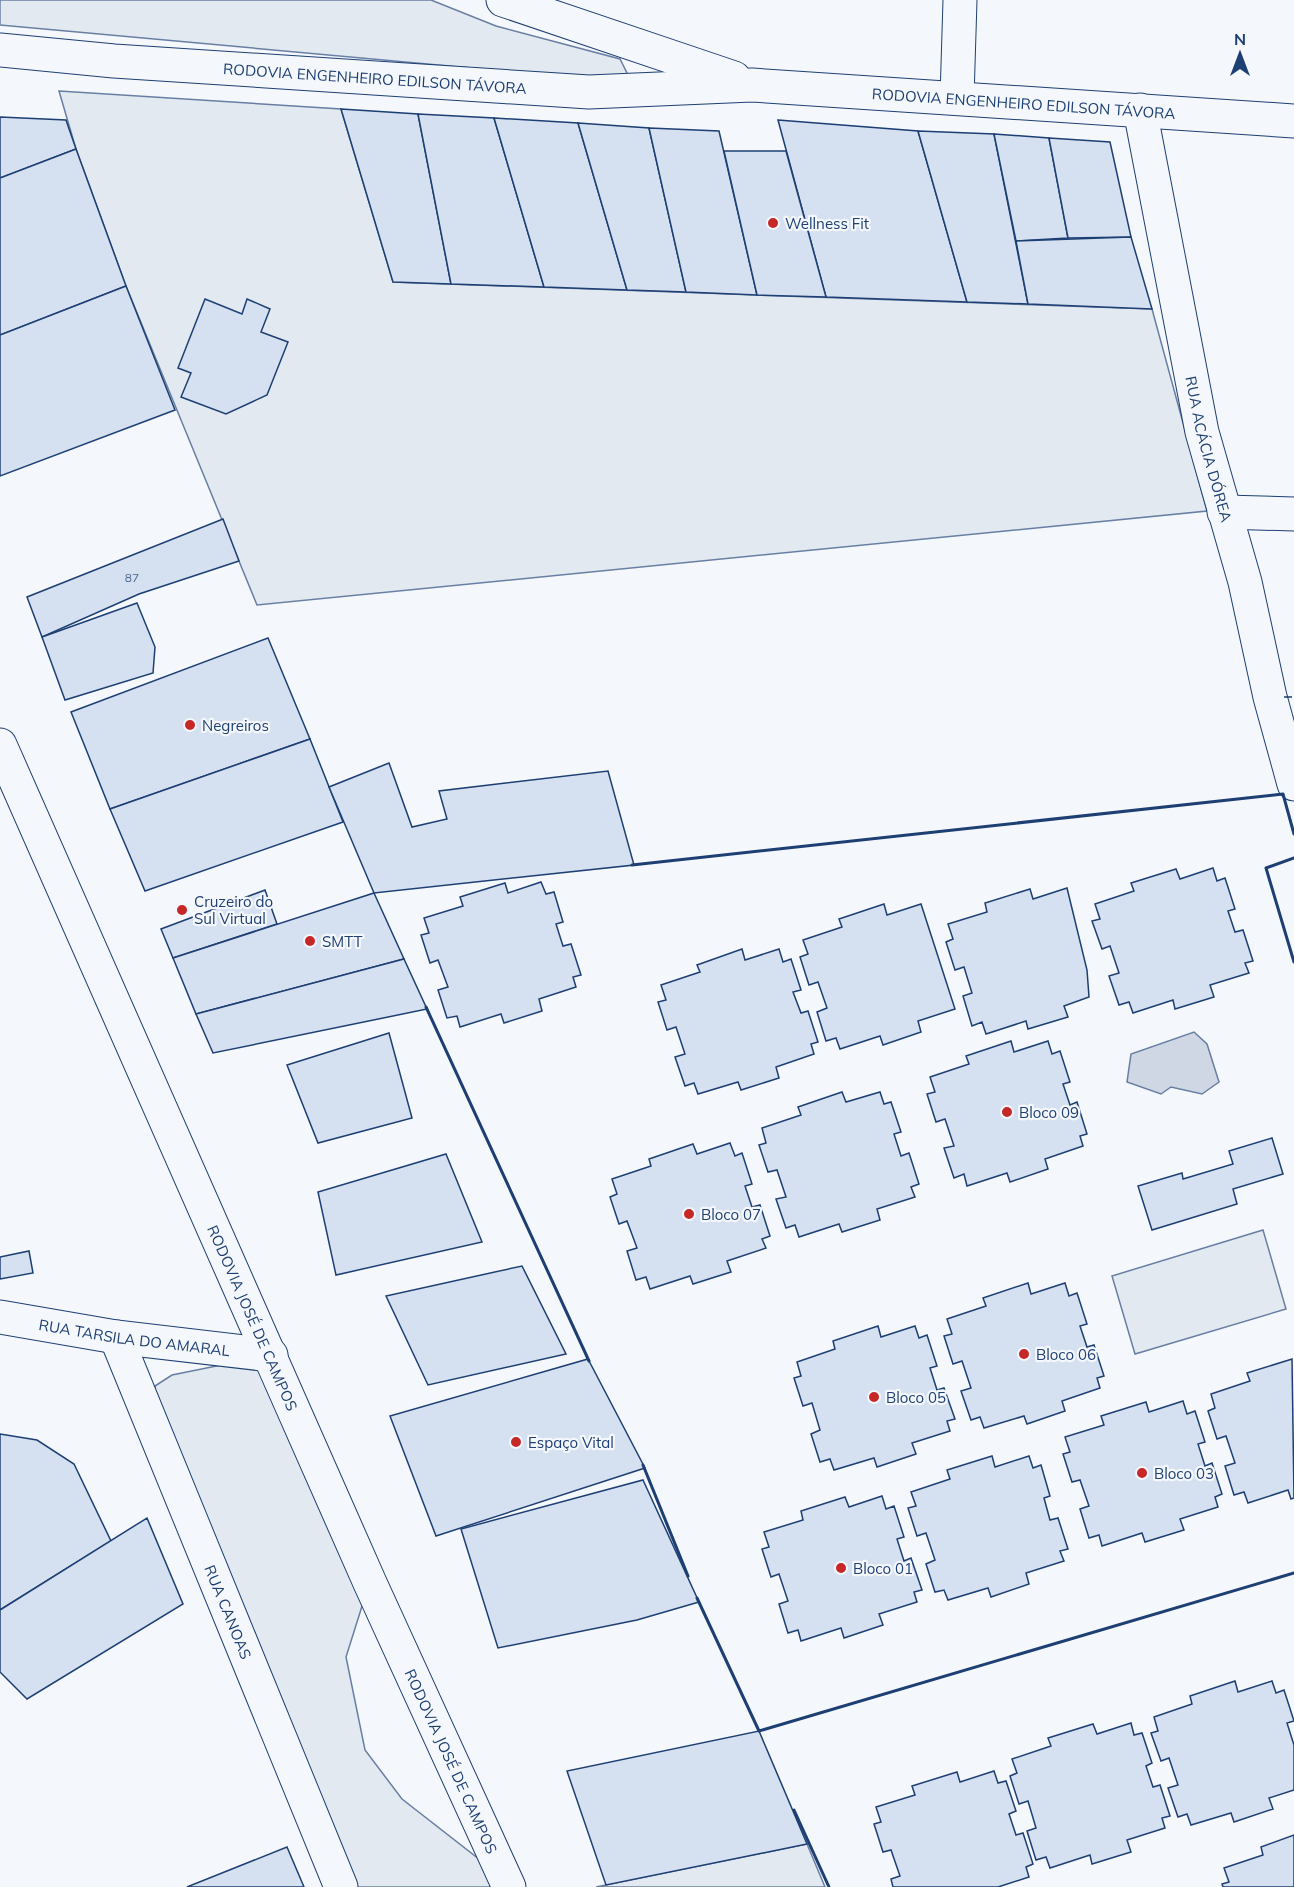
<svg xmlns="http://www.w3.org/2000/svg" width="1294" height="1887" font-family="Mulish,sans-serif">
	<rect width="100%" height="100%" fill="#f4f7fb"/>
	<!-- green -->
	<g fill="#e3e9f0" stroke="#687fa3" stroke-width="1.5">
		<polygon points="0,0 431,0 496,26 620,59 627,73 615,81 0,25"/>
		<polygon points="59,91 341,109 393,282 1152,309 1207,511 257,605 126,286 76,149"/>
		<polygon points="1263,1230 1286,1309 1135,1354 1112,1276"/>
		<polygon points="271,1355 363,1603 346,1657 365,1750 402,1799 507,1881 509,1887 342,1887 157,1406 155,1386 172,1375"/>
		<polygon points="807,1844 825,1887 596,1887"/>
	</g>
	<!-- water -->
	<polygon fill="#cfd7e4" stroke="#687fa3" stroke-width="1.5" points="1194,1032 1207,1044 1219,1082 1202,1094 1171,1087 1161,1094 1127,1082 1131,1054"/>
	<!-- building -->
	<g fill="#d5e0f0" stroke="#1d3f73" stroke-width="1.5">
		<polygon points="341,109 418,114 451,284 393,282"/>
		<polygon points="418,114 494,118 544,287 451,284"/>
		<polygon points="0,117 66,120 76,149 0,178"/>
		<polygon points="494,118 578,123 627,290 544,287"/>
		<polygon points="778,120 918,131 967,302 826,297"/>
		<polygon points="578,123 649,128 686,292 627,290"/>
		<polygon points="649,128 719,131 757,295 686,292"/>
		<polygon points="918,131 994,134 1028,304 967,302"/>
		<polygon points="994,134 1049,138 1068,238 1016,241"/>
		<polygon points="1049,138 1110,142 1131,237 1068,238"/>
		<polygon points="76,149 126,286 0,335 0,178"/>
		<polygon points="724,151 786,151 826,297 757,295"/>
		<polygon points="1131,237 1152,309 1028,304 1016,241"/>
		<polygon points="126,286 175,410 0,476 0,335"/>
		<polygon points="205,299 242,314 247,299 270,309 261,332 288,342 267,395 226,414 181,397 191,373 178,368"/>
		<polygon points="223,519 239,561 139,594 42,637 27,597"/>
		<polygon points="137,603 155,647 153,673 65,700 42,637"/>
		<polygon points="268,638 310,739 110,809 71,712"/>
		<polygon points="310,739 343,822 145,891 110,809"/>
		<polygon points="389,763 412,827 447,819 439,791 608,771 634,865 374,893 329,787"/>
		<polygon points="1213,868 1217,881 1225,878 1235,909 1228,911 1235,932 1243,930 1253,961 1245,963 1249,973 1210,985 1214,997 1175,1009 1173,1000 1133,1013 1129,1002 1119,1005 1109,976 1119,973 1110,946 1102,949 1092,921 1100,919 1095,904 1134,891 1131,883 1176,869 1180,879"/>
		<polygon points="541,882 546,894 554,892 563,922 556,924 563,946 571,944 581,975 573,977 576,987 539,999 542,1011 504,1023 501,1014 460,1027 457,1016 447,1018 438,990 448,987 438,960 430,963 421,935 429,933 424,918 463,906 460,897 505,883 508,893"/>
		<polygon points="1067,888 1087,970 1089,997 1064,1006 1068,1017 1028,1029 1026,1021 986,1034 982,1022 972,1026 963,996 972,993 964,967 955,970 946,942 953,939 948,924 987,912 985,903 1030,889 1033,899"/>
		<polygon points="265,890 277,924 173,958 161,929"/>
		<polygon points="374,893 404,959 196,1014 173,958"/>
		<polygon points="884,904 887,915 921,904 955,1009 918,1021 921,1032 883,1045 880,1036 840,1049 836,1038 826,1041 817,1012 827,1008 818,982 809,985 800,957 808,954 803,940 842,927 839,919"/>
		<polygon points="742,949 745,960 779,949 783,962 791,959 801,990 793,992 801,1013 808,1011 818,1042 811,1044 814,1054 776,1067 779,1078 741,1090 738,1082 698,1094 694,1083 685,1086 675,1057 685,1054 676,1027 667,1030 658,1002 666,1000 661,985 700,972 697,965"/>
		<polygon points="404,959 427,1009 213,1053 196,1014"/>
		<polygon points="389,1033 412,1118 318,1143 287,1065"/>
		<polygon points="1011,1041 1014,1052 1048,1041 1052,1054 1060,1051 1070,1082 1063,1084 1070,1105 1077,1102 1087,1134 1080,1136 1083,1146 1045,1159 1048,1169 1010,1182 1007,1173 967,1186 964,1174 954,1178 944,1148 954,1146 945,1119 936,1122 927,1094 935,1092 930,1077 969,1064 966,1056"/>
		<polygon points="842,1092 846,1102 880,1092 884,1104 891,1102 901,1132 894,1134 901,1156 909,1153 919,1184 911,1187 915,1197 877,1209 880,1220 842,1232 839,1224 799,1237 795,1225 786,1228 776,1199 786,1197 777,1170 768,1172 759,1145 766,1143 762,1128 801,1115 798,1107"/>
		<polygon points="1272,1138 1283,1174 1233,1189 1237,1204 1152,1230 1138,1186 1182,1173 1183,1179 1233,1164 1229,1151"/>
		<polygon points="730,1143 735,1156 742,1153 752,1184 745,1186 752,1207 760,1205 770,1236 762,1239 766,1248 727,1261 731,1272 693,1284 690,1276 650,1289 646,1277 636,1280 627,1251 637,1248 627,1221 619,1224 610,1197 617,1194 612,1179 651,1166 649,1159 693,1144 697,1154"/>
		<polygon points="446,1154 482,1242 336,1275 318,1192"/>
		<polygon points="29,1251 33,1273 0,1279 0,1257"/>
		<polygon points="522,1266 566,1354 428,1385 386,1296"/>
		<polygon points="1028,1283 1031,1294 1065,1283 1069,1296 1077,1293 1087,1324 1080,1326 1087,1347 1094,1345 1104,1376 1097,1378 1100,1388 1062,1401 1065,1411 1027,1424 1024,1416 984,1428 980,1417 971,1420 961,1391 971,1388 962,1361 953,1364 944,1336 952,1334 947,1319 986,1306 983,1298"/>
		<polygon points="878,1326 881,1337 915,1326 919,1338 927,1335 937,1366 930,1368 937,1390 944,1388 955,1419 947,1421 950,1431 912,1443 916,1454 877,1467 874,1458 834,1470 830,1459 820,1462 811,1434 820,1430 812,1403 803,1406 794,1378 801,1376 797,1362 835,1349 833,1341"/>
		<polygon points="588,1359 645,1468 436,1536 390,1416"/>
		<polygon points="1292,1359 1294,1498 1291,1499 1288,1490 1248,1503 1244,1492 1234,1495 1225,1466 1235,1463 1226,1436 1217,1439 1208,1411 1215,1408 1211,1394 1250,1381 1247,1373"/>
		<polygon points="1183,1401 1187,1414 1195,1411 1205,1442 1198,1444 1205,1466 1212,1463 1222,1494 1215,1497 1218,1507 1180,1519 1184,1530 1145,1542 1142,1533 1102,1546 1099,1535 1089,1538 1080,1509 1089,1506 1080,1480 1072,1482 1063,1454 1070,1452 1065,1437 1104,1425 1101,1416 1146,1402 1149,1412"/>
		<polygon points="0,1434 37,1440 74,1464 111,1541 0,1610"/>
		<polygon points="992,1456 995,1467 1029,1456 1033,1468 1041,1465 1050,1496 1044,1498 1050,1520 1058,1518 1068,1549 1060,1551 1064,1561 1026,1573 1029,1584 991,1597 988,1588 948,1600 944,1590 935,1592 926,1564 935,1560 926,1533 917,1536 908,1508 916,1506 911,1492 950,1479 947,1470"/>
		<polygon points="643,1480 699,1602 637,1620 498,1648 461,1529"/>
		<polygon points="882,1496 886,1509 894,1506 904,1537 897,1539 904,1561 911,1558 922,1590 914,1592 917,1602 879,1614 883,1625 844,1638 841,1628 801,1641 798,1630 788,1633 779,1604 788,1601 779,1574 771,1577 762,1549 769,1547 764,1532 803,1520 801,1511 845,1497 849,1507"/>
		<polygon points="147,1518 183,1604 27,1699 0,1672 0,1610"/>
		<polygon points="1235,1681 1238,1692 1272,1681 1276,1693 1284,1690 1294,1721 1287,1723 1294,1745 1294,1790 1269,1798 1273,1809 1234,1822 1231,1813 1191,1825 1187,1814 1178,1817 1168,1788 1178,1785 1169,1758 1161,1761 1151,1733 1158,1731 1154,1717 1192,1704 1190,1696"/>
		<polygon points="1131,1723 1134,1735 1142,1733 1152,1763 1146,1766 1153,1787 1160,1785 1170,1816 1162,1818 1165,1828 1127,1840 1131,1852 1092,1864 1090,1855 1050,1868 1046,1857 1036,1860 1027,1831 1036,1828 1028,1801 1019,1804 1010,1776 1017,1773 1012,1759 1051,1746 1048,1738 1093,1724 1097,1734"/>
		<polygon points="759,1731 807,1844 606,1885 567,1771"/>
		<polygon points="994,1771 998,1783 1006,1781 1016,1811 1009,1814 1016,1835 1023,1833 1033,1864 1026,1867 1029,1877 998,1887 893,1887 891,1879 900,1876 891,1850 883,1852 874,1824 881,1822 876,1807 915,1795 912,1786 957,1772 960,1782"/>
		<polygon points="1294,1835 1294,1887 1223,1887 1222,1884 1229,1882 1224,1868 1263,1855 1261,1847"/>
		<polygon points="287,1847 304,1887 187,1887"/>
	</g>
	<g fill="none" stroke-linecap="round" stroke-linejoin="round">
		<!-- street casing -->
		<g stroke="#1d3f73" stroke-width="35">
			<g id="street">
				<polyline points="957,98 960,0"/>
				<path id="s1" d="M1140,110L1202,432L1245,582L1270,697L1294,784"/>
				<polyline points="1224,512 1294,514"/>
				<path id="s2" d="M0,1317L116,1337L271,1355"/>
				<path id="s3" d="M116,1337L341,1887"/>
			</g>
		</g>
		<!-- secondary casing -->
		<g stroke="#1d3f73" stroke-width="35">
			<g id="secondary">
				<polyline points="503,0 734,78"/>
				<path id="s4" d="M0,50L114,61L589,92L752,85L1294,121"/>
				<path id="s5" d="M0,745L370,1583L509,1887"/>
			</g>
		</g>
		<!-- street -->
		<use href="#street" stroke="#f4f7fb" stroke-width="33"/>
		<!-- secondary -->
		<use href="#secondary" stroke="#f4f7fb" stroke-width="33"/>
		<!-- fence -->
		<polyline stroke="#1d3f73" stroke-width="1.5" stroke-dasharray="8 3" stroke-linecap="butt" points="1284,697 1294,697"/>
		<!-- wall -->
		<g stroke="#1d3f73" stroke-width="3">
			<polyline points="1294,858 1266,868 1294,962"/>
			<polyline points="632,865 1283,794 1294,834"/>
			<polyline points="426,1007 589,1361"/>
			<polyline points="643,1465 688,1576"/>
			<polyline points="697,1598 759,1731 1294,1573"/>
			<polyline points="794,1810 829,1887"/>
		</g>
	</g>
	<!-- markers -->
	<g fill="#c62828" stroke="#f4f7fb" stroke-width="2">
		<circle cx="773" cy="223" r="6"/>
		<circle cx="190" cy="725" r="6"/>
		<circle cx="182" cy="910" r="6"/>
		<circle cx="310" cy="941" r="6"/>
		<circle cx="1007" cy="1112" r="6"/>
		<circle cx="689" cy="1214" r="6"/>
		<circle cx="1024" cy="1354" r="6"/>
		<circle cx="874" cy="1397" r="6"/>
		<circle cx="516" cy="1442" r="6"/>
		<circle cx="1142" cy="1473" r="6"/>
		<circle cx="841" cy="1568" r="6"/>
	</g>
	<g text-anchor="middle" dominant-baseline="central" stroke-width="4.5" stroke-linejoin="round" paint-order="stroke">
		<!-- number labels -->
		<g font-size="12" fill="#4b6792">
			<text x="132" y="577">87</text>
		</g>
		<!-- street labels -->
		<g font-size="15" fill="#1d3f73" stroke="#f4f7fb">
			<text stroke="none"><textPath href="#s4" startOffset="376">RODOVIA ENGENHEIRO EDILSON TÁVORA</textPath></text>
			<text stroke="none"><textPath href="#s4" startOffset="1026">RODOVIA ENGENHEIRO EDILSON TÁVORA</textPath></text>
			<text stroke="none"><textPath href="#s1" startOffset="346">RUA ACÁCIA DÓREA</textPath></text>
			<text stroke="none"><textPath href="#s5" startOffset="626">RODOVIA JOSÉ DE CAMPOS</textPath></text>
			<text stroke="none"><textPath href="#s2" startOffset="136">RUA TARSILA DO AMARAL</textPath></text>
			<text stroke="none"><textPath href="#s3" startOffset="297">RUA CANOAS</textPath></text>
			<text stroke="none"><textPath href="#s5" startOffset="1112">RODOVIA JOSÉ DE CAMPOS</textPath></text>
		</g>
		<!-- poi labels -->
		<g font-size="15" fill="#1d3f73" stroke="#f4f7fb" text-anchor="start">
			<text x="785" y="223">Wellness Fit</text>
			<text x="202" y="725">Negreiros</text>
			<text x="194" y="901">Cruzeiro do<tspan x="194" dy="17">Sul Virtual</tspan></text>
			<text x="322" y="941">SMTT</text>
			<text x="1019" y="1112">Bloco 09</text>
			<text x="701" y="1214">Bloco 07</text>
			<text x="1036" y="1354">Bloco 06</text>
			<text x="886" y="1397">Bloco 05</text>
			<text x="528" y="1442">Espaço Vital</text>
			<text x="1154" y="1473">Bloco 03</text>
			<text x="853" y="1568">Bloco 01</text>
		</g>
	</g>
	<!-- north arrow -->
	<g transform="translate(1240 54)" stroke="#f4f7fb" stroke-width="4.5" paint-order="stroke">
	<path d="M0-4.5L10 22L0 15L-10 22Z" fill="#1d3f73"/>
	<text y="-9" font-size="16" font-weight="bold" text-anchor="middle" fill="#1d3f73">N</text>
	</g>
</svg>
